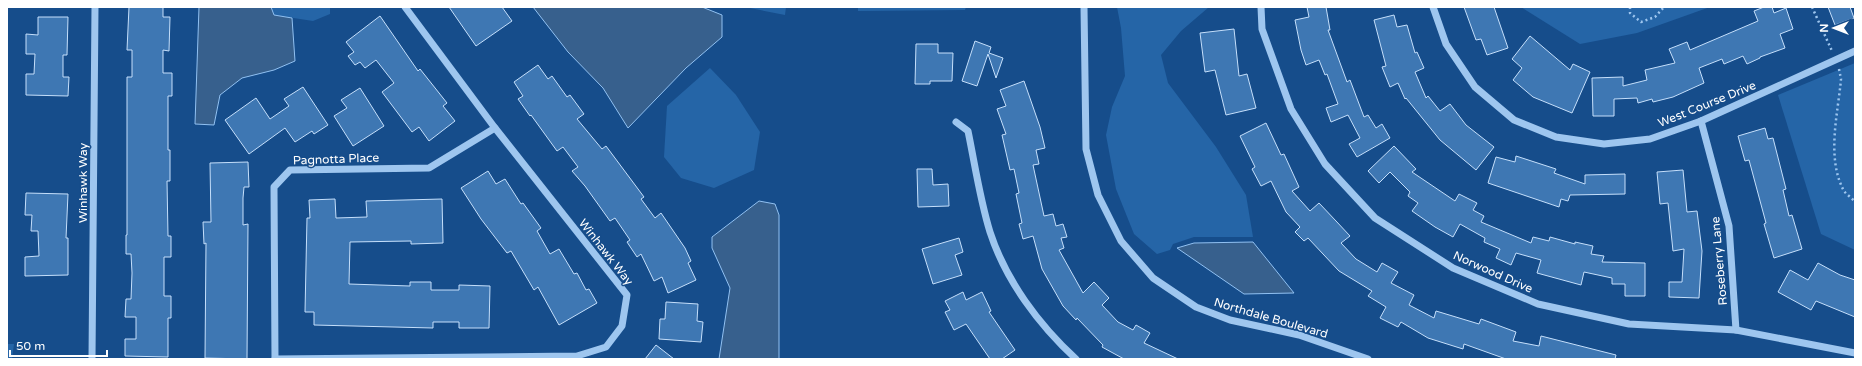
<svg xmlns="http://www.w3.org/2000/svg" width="1862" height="366" font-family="'Varela Round',sans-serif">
	<rect width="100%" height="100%" fill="#164d8b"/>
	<!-- green -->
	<g fill="#2565a7">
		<polygon points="271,7 330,7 330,14 313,21 274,15"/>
		<polygon points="745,7 786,7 785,15"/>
		<polygon points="858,7 966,7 965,10 858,11"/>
		<polygon points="1117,7 1209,7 1181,31 1161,55 1168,83 1216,147 1246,195 1253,237 1194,237 1173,244 1170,250 1157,254 1134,234 1116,189 1106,135 1112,107 1125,76 1121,28"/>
		<polygon points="1521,7 1710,7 1637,33 1580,44"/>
		<polygon points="1855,63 1855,250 1821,234 1778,95"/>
		<polygon points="710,68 736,95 760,132 754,170 714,188 681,178 664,157 667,106"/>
		<polygon points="7,344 14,344 12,359 7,359"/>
	</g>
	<!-- water -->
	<g fill="#37608d" stroke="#91c1f2">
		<polygon points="199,7 271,7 274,15 292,18 295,61 274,70 242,78 220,95 214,125 195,124"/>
		<polygon points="533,7 702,7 722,15 722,37 686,68 628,128 603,88 568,52"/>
		<polygon points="759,201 775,204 779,215 779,359 719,359 730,288 712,248 712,237"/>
		<polygon points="1253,242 1294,293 1244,294 1177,248 1194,243"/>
	</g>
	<!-- building -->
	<g fill="#3e77b3" stroke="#c5dffb">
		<polygon points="129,7 163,7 163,17 170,17 169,51 163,50 163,73 172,73 172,96 168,96 168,150 170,150 170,181 167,181 168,236 171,236 171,257 164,257 164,296 171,296 171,318 168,318 168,357 125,356 125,339 136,339 136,317 125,317 126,299 131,299 132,273 131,254 126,254 126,235 127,235 127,77 132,77 132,50 127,50"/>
		<polygon points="449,7 502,7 512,21 476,46"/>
		<polygon points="1307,7 1326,7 1330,30 1328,30 1347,82 1350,80 1364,117 1368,115 1376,128 1382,124 1390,138 1357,157 1349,144 1360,138 1348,115 1331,122 1326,108 1338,104 1327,74 1325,75 1319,60 1306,65 1301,50 1295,20 1309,17"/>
		<polygon points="1464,7 1494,7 1508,48 1487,55 1481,39 1476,40"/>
		<polygon points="1764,7 1772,7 1774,13 1786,8 1793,29 1780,34 1785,48 1760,57 1760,58 1747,64 1743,56 1724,64 1722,59 1699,68 1704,83 1673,97 1653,102 1652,99 1638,103 1637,98 1614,99 1614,116 1593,116 1592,78 1623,77 1623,86 1647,80 1645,70 1675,63 1669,49 1687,42 1690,50 1758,21 1754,11"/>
		<polygon points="1828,7 1850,7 1854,18 1835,25"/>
		<polygon points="1394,15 1397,27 1407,25 1415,53 1417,52 1424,68 1415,72 1426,98 1428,96 1440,111 1450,104 1466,125 1494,147 1476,170 1440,140 1406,98 1405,99 1398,83 1390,87 1382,67 1386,66 1374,20"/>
		<polygon points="380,16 418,71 420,69 447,103 443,106 455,121 429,141 419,127 412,132 382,92 394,83 376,60 365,68 360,62 355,65 348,56 354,52 346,42"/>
		<polygon points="38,17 68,17 67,55 63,55 63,77 69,77 68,96 26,95 26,74 34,74 35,54 26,54 26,34 38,35"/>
		<polygon points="1234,29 1239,76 1247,74 1256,108 1226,115 1215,70 1205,72 1200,33"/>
		<polygon points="1530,36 1570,70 1573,64 1590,72 1572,113 1533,97 1513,80 1522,68 1512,59"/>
		<polygon points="975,41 991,47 989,53 1003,58 996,78 988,54 977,86 962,81"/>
		<polygon points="916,44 938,44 938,53 953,53 952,81 930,81 930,84 915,84"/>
		<polygon points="538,65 548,79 552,76 567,97 570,95 584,114 577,119 602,149 606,146 644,197 641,199 655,218 661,213 685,248 691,261 688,263 696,280 668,293 662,277 654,281 641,254 637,257 627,242 630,240 615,218 610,221 585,186 572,171 578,167 563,147 557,151 531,115 530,116 518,99 523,96 514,82"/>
		<polygon points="1024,81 1040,127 1045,148 1036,150 1039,164 1033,165 1044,216 1053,214 1056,226 1063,224 1067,237 1061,238 1064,248 1059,250 1083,293 1094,282 1109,298 1102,305 1118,322 1133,330 1136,325 1150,333 1144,343 1178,359 1124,359 1102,347 1103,345 1077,318 1076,320 1063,306 1042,269 1033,236 1023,239 1019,224 1022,223 1016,194 1019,193 1014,169 1010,170 1002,135 1006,134 997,109 1006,106 1000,90"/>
		<polygon points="303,87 328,125 314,134 312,131 295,142 285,128 249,154 225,120 256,98 270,119 289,106 284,99"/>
		<polygon points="360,88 384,126 353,146 334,116 347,108 341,100"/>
		<polygon points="1266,123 1281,155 1284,154 1299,187 1292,191 1310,211 1319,203 1336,221 1350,236 1341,243 1356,259 1377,272 1382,263 1398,272 1391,283 1414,295 1409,305 1434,318 1436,311 1479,324 1481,319 1516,332 1513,341 1539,346 1541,336 1616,355 1615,359 1506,359 1464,344 1463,349 1428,338 1401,322 1398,327 1380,318 1386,307 1368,296 1372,291 1339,271 1308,238 1304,241 1295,232 1300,227 1286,212 1271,181 1261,186 1252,169 1255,167 1240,136"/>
		<polygon points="1765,128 1768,139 1773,138 1786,189 1783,190 1789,216 1792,215 1802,249 1774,258 1764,224 1766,223 1749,160 1745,161 1738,136"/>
		<polygon points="1394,146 1416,169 1412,172 1455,201 1459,194 1477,203 1473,210 1484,216 1481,222 1531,243 1533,237 1549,241 1550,237 1575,244 1575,242 1593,246 1591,254 1604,256 1602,262 1645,263 1645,296 1625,296 1625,284 1612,284 1612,278 1584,272 1581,285 1537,273 1541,260 1516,253 1511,265 1496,258 1500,249 1484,242 1485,238 1460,224 1453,237 1435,227 1412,211 1418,203 1408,196 1410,192 1390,172 1379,183 1368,171"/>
		<polygon points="1516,156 1556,169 1554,173 1585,184 1585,175 1625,174 1625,194 1570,195 1568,201 1561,199 1559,207 1488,183 1496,157 1515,162"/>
		<polygon points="248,162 249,187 244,187 243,198 243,225 248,224 247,359 205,358 206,243 204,244 203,222 211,222 210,163"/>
		<polygon points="917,169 932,169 933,185 948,184 949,206 918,207"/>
		<polygon points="1683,170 1687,212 1697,211 1702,251 1699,298 1669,297 1669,282 1682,282 1684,249 1673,251 1668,203 1660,204 1657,172"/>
		<polygon points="488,171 496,184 505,179 521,204 523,203 541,228 537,231 550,254 559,249 574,274 577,273 586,290 589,289 597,303 559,325 538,287 534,290 511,251 507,253 481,219 461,188"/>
		<polygon points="26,193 68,194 66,238 68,238 68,275 25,276 25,257 39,256 38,231 31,231 32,215 25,215"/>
		<polygon points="335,199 336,218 367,217 366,201 442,199 443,243 411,244 411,241 350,242 349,284 410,286 410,282 431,282 431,290 459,290 459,285 490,286 489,328 459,328 459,322 433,322 433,328 314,325 314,312 305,312 307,218 310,218 309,200"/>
		<polygon points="959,238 963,252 955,255 962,275 933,284 922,249"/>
		<polygon points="1818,263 1840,275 1855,280 1855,317 1816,301 1811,310 1778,292 1790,270 1808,280"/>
		<polygon points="963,292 966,300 982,292 991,311 989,312 1015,350 1002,359 990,359 966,324 954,330 945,312 950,310 945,301"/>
		<polygon points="666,302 698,304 697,321 703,322 701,342 659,339 660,319 665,319"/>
		<polygon points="656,345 674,359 645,359"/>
	</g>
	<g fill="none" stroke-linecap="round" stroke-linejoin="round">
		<!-- path -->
		<g stroke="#9ec6ef" stroke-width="2.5" stroke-dasharray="2 3" stroke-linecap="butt">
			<polyline points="1630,7 1630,13 1641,22 1655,17 1664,7"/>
			<polyline points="1812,7 1832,51"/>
			<path d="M1839,69L1841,79C1838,114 1826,158 1844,191C1847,195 1852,198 1855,202"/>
		</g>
		<!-- minor -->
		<g stroke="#9ec6ef" stroke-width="7">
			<polyline points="1084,7 1086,149 1098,195 1121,241 1153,278 1196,307 1230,320 1299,335 1368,359"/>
			<polyline points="1261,7 1262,29 1291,109 1325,164 1375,218 1453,268 1538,304 1629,324 1736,330 1855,353"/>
			<polyline points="1433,7 1446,44 1475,87 1514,120 1556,137 1604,144 1650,139 1701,121 1855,51"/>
			<polyline points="1701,121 1729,226 1736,330"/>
			<path d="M956,122L968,131C975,165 980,200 990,232C1006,281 1039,325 1076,359"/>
			<polyline points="92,359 95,7"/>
			<polyline points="275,359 577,356 606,347 622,326 627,295 495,128 405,7"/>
			<polyline points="275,359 274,187 290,170 429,168 495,128"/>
		</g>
	</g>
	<g text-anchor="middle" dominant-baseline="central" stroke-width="3" stroke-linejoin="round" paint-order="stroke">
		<!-- street labels -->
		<g font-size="12" fill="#fff" stroke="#164d8b">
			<text transform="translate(1707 104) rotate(-22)">West Course Drive</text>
			<text transform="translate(336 159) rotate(-2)">Pagnotta Place</text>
			<text transform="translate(83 183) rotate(-90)">Winhawk Way</text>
			<text transform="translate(606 252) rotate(52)">Winhawk Way</text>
			<text transform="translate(1719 261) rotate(-95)">Roseberry Lane</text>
			<text transform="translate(1493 272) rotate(24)">Norwood Drive</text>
			<text transform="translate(1271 318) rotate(16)">Northdale Boulevard</text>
		</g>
	</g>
	<!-- border -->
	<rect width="1862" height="366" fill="none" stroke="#ffffff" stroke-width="16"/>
	<!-- north arrow -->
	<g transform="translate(1834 28) rotate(270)" stroke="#164d8b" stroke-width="3" paint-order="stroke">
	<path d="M0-3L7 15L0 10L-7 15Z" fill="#ffffff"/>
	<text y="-6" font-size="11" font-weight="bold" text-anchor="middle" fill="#ffffff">N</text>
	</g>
	<!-- scale -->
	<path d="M10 350v6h97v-6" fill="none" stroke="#ffffff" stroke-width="2"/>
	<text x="16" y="350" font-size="12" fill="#ffffff" stroke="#164d8b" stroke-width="3" paint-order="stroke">50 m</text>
</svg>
